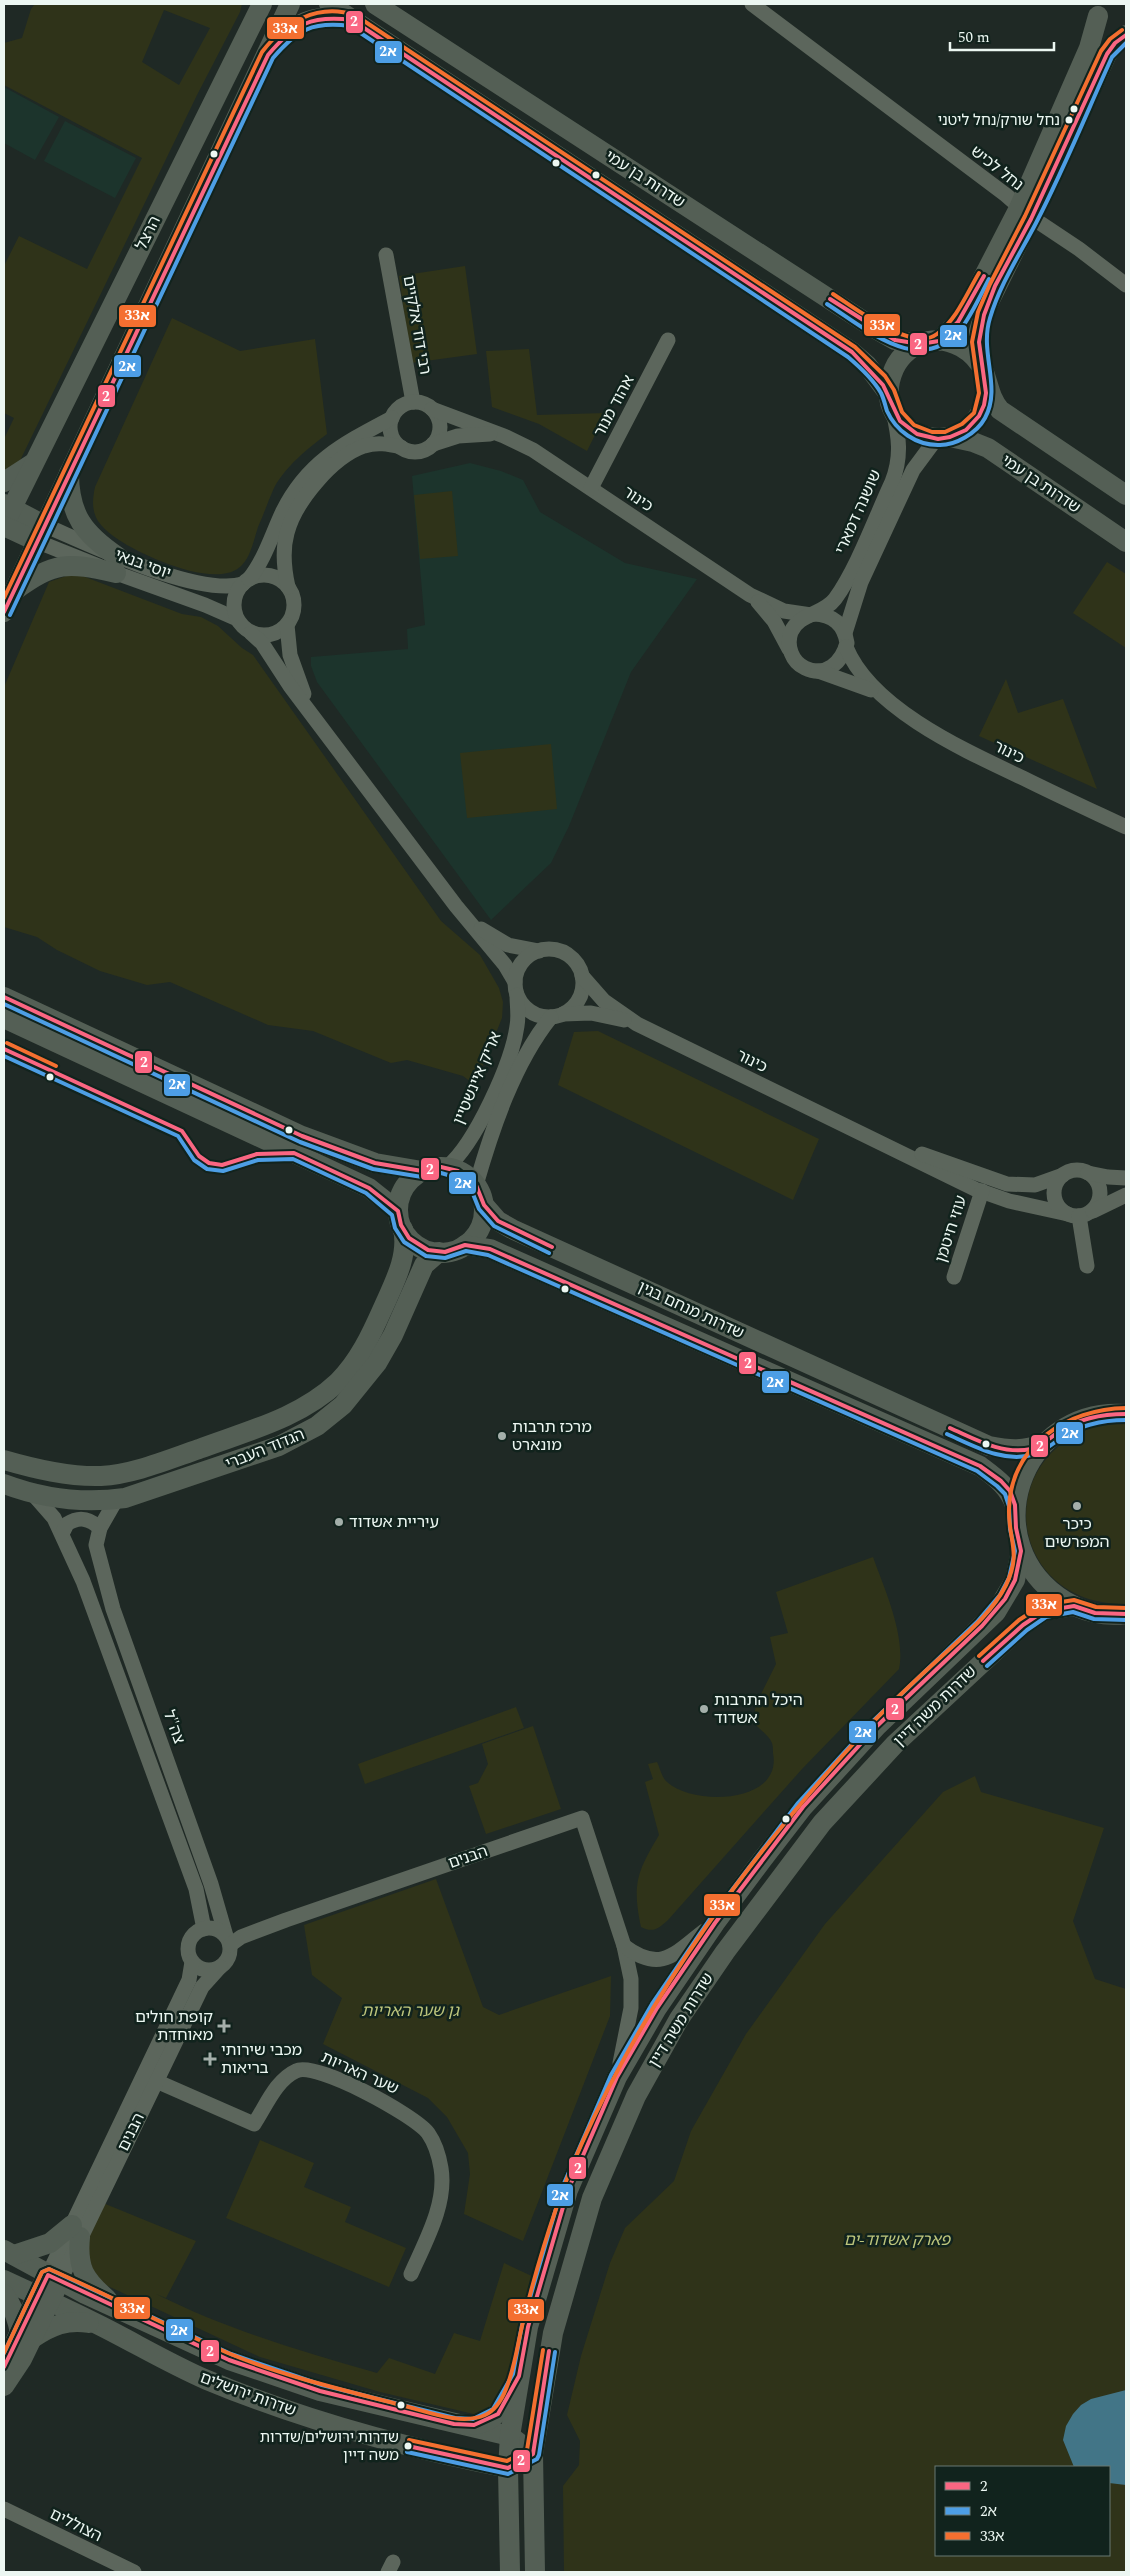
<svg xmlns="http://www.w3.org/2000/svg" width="1130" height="2576" font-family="Spectral,'Noto Sans Hebrew',serif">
	<rect width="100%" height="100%" fill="#1f2925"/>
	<!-- built -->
	<g fill="#1c342c">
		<polygon points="4,87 59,117 35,160 4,143"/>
		<polygon points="65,121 136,158 115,198 44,161"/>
		<polygon points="470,463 501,471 523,480 540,512 625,563 697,579 631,672 569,826 551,863 491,920 317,682 311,666 311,657 408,649 407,629 425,625 412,476"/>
	</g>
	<!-- green -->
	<g fill="#2f3319" fill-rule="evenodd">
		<path d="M35,4H242L240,12L197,95L14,473L4,471V439L14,418L4,413V266L19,236L87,269L142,158L4,85V43L22,38L31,9ZM164,10L210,28L179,85L142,62Z"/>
		<polygon points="465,266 477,354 411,363 399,276"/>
		<path d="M172,318L240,351L315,339L327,434C308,448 285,467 274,488C268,501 264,514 258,527C254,539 251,556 242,565C219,591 143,556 119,540C97,525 89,515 95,487Z"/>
		<polygon points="529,349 537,415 606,413 587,451 539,424 492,407 486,351"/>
		<polygon points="452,491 458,556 420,559 414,495"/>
		<polygon points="1107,562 1126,574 1126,648 1073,613"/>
		<polygon points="69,575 80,575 182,614 201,617 218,626 242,648 253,655 441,921 480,955 499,988 503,1002 502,1018 475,1085 463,1076 407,1060 391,1063 313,1031 268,1025 170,982 147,985 100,971 57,950 37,937 4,927 4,687 49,582"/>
		<polygon points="1006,679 1018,713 1063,699 1097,789 979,736"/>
		<polygon points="551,744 557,809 467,818 460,753"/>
		<polygon points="598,1031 819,1139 793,1200 558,1085 574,1032"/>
		<path d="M1108,1423L1126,1424V1604C1006,1606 987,1450 1108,1423Z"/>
		<path d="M873,1557C884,1588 906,1636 899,1669L802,1769L668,1920C658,1929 653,1933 641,1927C632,1884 637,1872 659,1835L645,1782L653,1779L648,1764L657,1762C660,1768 662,1778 667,1782C695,1807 783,1803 773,1753C773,1749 773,1744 771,1741C767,1734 758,1728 753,1722L756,1704L776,1664L770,1637L788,1633L776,1592Z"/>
		<polygon points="516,1707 524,1728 365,1784 358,1764"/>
		<polygon points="533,1726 561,1809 486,1834 469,1786 478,1783 488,1764 482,1744"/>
		<path d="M975,1776L981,1792L1104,1828L1073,1921L1095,1979L1126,1989V2572H564L563,2486L579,2465L580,2441L567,2415L581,2356L610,2263L625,2228L674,2181L691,2131L746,2034L825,1924L943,1792ZM936,2467H1109V2555H936Z"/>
		<polygon points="436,1879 483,2007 499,2015 611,1976 610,2016 523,2241 464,2214 470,2174 468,2153 447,2117 428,2098 323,2044 342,1998 312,1975 304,1925"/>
		<polygon points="260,2140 314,2163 304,2187 351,2207 345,2222 406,2248 389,2287 226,2218"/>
		<path d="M103,2203L196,2241L166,2298L156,2294C228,2330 300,2351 377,2373L389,2358L435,2374L454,2333L480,2341L504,2263L536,2278L514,2350L506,2391L493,2410L478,2415L380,2392L260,2357L95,2280L86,2244Z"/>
	</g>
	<!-- water -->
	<polygon fill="#427587" points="1126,2390 1126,2485 1109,2483 1109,2467 1074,2467 1063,2440 1066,2426 1073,2414 1081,2405 1091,2399"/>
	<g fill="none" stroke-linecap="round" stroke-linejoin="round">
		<!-- street -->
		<g stroke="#5c665c" stroke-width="15">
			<polyline points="752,4 1006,195 1031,217 1079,249 1126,285"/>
			<polyline points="386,255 413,402"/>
			<circle cx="415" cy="427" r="25"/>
			<polyline points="432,409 504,436 533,450 750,595 784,611 811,615"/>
			<polyline points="433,444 458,436 490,434"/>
			<polyline points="591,488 668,340"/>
			<path d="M44,525C89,544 197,597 243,584"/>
			<polyline points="36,541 116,573 205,605 237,619"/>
			<circle cx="264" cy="605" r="30"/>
			<path d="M249,579C265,559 272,534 283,511C308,461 345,443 392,418"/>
			<path d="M288,587C284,569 282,551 287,533C295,502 332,457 364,446C377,442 388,444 401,447"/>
			<polyline points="758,602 774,621 789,649"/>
			<path d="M814,614C833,615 844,624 847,643C842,662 826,678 805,668C792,662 786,646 791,632C799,613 823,615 835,599C857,569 876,516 892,482C902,456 899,437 893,411"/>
			<polyline points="287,625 290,655 304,694"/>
			<polyline points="251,633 262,643 290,686 456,906 505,965 515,982"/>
			<polyline points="845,633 861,582 913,470 936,439"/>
			<path d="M846,647C871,709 966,751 1023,778C1057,795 1092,811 1126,827"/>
			<polyline points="818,671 871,690"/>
			<polyline points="481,929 508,945 539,951"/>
			<circle cx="549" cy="983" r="34"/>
			<polyline points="582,976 604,1001 637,1024 975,1189 1009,1201 1068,1214"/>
			<polyline points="563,1014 591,1013 624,1020"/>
			<polyline points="922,1154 1007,1184 1035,1185 1063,1175"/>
			<path d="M447,1167C475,1144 512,1063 517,1026C519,1016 517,1006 517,995"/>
			<circle cx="1077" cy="1193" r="23"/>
			<polyline points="1088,1173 1108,1177 1126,1178"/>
			<path d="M476,1185C492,1129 514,1063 551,1017"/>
			<polyline points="1093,1211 1126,1195"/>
			<polyline points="1079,1216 1087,1266"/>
			<polyline points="954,1277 982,1191"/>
			<polyline points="33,1494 54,1518 83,1581 196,1889 204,1929"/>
			<polyline points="116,1500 100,1528 96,1545 113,1609 211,1884 226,1936"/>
			<path d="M62,1534L67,1524C79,1516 89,1518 100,1528"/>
			<circle cx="209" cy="1949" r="21"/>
			<polyline points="230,1945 241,1937 286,1920 582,1818 624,1946 631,1979 631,2008 620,2063"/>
			<path d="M624,1946C660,1973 674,1955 704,1931"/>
			<path d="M156,2081L254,2124C266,2106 276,2080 296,2071C316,2061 414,2115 428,2133C435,2143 439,2156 441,2168C447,2204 425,2242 411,2274"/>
			<polyline points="48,2275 189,1980 192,1962"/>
			<polyline points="60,2281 202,1987 220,1967"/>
			<polyline points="4,2509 134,2572"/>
			<polyline points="388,2572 393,2562"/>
		</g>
		<!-- secondary -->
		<g stroke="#545f55" stroke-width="20">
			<polyline points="329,4 852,352 867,365 888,393"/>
			<polyline points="375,4 874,328 895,340 920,344"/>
			<path d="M276,45C298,19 319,14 350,20"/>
			<polyline points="939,341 958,322 969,305 1019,208 1089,48 1098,16"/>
			<polyline points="983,368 978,351 979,331 986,308 1031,217 1107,54 1115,43 1126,35"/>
			<path d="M987,386C981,472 863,440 894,369C900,355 914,344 928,341C951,337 975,351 984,372C989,386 990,398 1000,410L1126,495"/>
			<polyline points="950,437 973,442 988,448 1126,542"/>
			<path d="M69,473C69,515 84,534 118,557"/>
			<polyline points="4,482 32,464"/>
			<polyline points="4,504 44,525"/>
			<polyline points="4,524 262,4"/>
			<polyline points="4,526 36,541"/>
			<path d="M14,591C56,561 66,562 116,573"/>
			<polyline points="4,612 290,4"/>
			<polyline points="4,997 302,1136 375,1163 422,1171"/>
			<polyline points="4,1018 369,1188 398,1211"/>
			<circle cx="441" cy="1210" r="43"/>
			<path d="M484,1205L498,1221L512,1229L989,1446C1009,1450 1024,1451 1043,1444"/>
			<path d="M465,1245L490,1249L980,1466C996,1478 1008,1486 1015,1505"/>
			<path d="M1126,1414C1019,1406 973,1544 1065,1601C1083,1612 1105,1617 1126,1614"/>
			<path d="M4,1460C35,1469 68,1477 101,1476C134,1474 167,1460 199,1449C247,1431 300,1418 338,1382C359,1361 371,1335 383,1308C394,1283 409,1256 403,1229"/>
			<path d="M4,1484C44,1499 82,1504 125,1498L279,1446L317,1426L343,1405L377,1363L393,1335L424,1265L439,1252"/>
			<path d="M80,2237C77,2268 84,2279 107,2299"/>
			<polyline points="4,2250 85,2294 229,2360 320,2391 510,2436 519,2443"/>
			<polyline points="14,2255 50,2243 72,2225"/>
			<path d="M4,2280C36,2295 68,2309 99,2325C135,2343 170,2364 207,2380C303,2420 405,2448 508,2468L518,2462"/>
			<path d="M4,2294C13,2306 17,2317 20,2333"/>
			<path d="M33,2338C51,2326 67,2319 89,2323"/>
			<polyline points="16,2340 42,2285"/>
			<polyline points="4,2386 22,2359 56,2289"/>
			<path d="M466,2425C492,2426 502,2410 512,2389"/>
			<polyline points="510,2572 508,2468 510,2436 528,2327 568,2190 617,2077 657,2008 715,1923 762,1860 803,1807 877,1726 996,1612 1015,1580 1021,1551"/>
			<polyline points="535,2572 533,2454 553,2333 592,2198 636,2096 679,2019 725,1952 822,1823 895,1744 1023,1625 1044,1611 1074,1606"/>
		</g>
		<!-- bus-1 casing -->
		<g stroke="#11231d" stroke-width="8">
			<g id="bus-1">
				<polyline points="830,299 895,340 920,344 939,341 958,322 984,276"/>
				<path d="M4,612L268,55C294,24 311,15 352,20L852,352L883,385L900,421L917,434L938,439L950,437L966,430L979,416L984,405L986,393L979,342L984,315L995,286L1031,219L1107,54L1115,43L1126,35"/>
				<polyline points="4,997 302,1136 375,1163 422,1171 441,1167 458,1171 476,1185 484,1205 498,1221 552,1247"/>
				<polyline points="4,1049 182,1131 199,1156 209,1163 222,1165 257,1154 294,1153 369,1188 398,1211 401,1225 409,1238 428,1250 445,1252 465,1245 490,1249 980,1466 1001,1481 1010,1491 1015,1505 1016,1528 1021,1551 1015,1580 1005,1599 982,1626 877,1726 803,1807 715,1923 657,2008 617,2077 568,2190 528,2327 519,2376 498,2414 474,2425 454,2424 320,2391 229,2360 48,2275 4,2367"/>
				<path d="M950,1428C975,1439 1002,1455 1031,1449C1042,1447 1050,1437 1060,1431C1080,1418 1102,1414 1126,1414"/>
				<polyline points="983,1661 1023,1625 1044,1611 1074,1606 1095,1613 1126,1614"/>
				<polyline points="408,2446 508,2468 533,2454 549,2351"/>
			</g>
		</g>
		<!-- bus-2 casing -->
		<g stroke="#11231d" stroke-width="8">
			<g id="bus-2">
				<path d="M827,304C868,330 922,380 963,326C973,312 981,294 989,279"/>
				<path d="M10,615L273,58C297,30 312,21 350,26L848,357C861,368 873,379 881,393C884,399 885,405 887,411C896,431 916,445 938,445C955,446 977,433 985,418C1002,387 979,353 990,318C1000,284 1020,254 1036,223C1064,169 1087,112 1112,57L1126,43"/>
				<polyline points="4,1004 300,1142 373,1169 422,1177 441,1173 455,1177 471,1189 479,1209 494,1226 549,1253"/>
				<polyline points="4,1056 178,1136 194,1160 207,1169 223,1171 258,1160 293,1159 366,1193 392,1215 395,1228 404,1242 426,1256 445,1258 466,1251 488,1255 977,1471 997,1486 1005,1494 1009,1506 1010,1529 1015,1551 1009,1578 1000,1595 977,1622 872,1722 798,1803 710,1919 652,2004 611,2075 562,2188 522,2325 513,2374 493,2409 473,2419 455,2418 322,2385 231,2354 49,2269 42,2272 4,2353"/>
				<path d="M947,1434C974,1446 1005,1464 1035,1454C1045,1451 1052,1444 1061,1438C1080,1425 1102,1420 1126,1420"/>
				<polyline points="987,1666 1027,1630 1046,1617 1073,1612 1094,1619 1126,1620"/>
				<polyline points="407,2452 508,2474 537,2459 539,2455 555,2352"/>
			</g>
		</g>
		<!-- bus-3 casing -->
		<g stroke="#11231d" stroke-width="8">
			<g id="bus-3">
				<path d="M833,294C855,308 912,353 937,334C957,319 967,293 979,273"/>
				<path d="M4,598L262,52C285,22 317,3 355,15L855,347L885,376L894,390L902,412L914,425L932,432H945L962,424L974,413L979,393L972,342L978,312L990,284L1025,216L1101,51L1110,39L1122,30"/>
				<polyline points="7,1043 56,1066"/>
				<polyline points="979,1656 1019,1620 1042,1605 1074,1600 1096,1607 1126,1608"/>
				<path d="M4,2353L42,2272L49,2269C109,2295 168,2327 228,2353C283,2376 343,2390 401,2405C426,2411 461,2426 485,2415C496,2410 502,2399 506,2389C516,2365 518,2339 525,2314C540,2255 557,2198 582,2143C651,1990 750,1856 863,1733C888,1705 916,1680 943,1655C966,1634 992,1613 1006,1585C1022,1552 1008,1540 1009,1509C1011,1445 1067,1409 1126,1408"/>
				<polyline points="409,2440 507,2461 527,2450 543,2350"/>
			</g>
		</g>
		<!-- bus-1 -->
		<use href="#bus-1" stroke="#fa6682" stroke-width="4"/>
		<!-- bus-2 -->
		<use href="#bus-2" stroke="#4d9ee5" stroke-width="4"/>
		<!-- bus-3 -->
		<use href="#bus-3" stroke="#f46f30" stroke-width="4"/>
	</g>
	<!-- markers -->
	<g fill="#ecf7f2" stroke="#11231d" stroke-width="2">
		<circle cx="1074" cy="109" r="4.5"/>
		<circle cx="1069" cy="120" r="4.5"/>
		<circle cx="214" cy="154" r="4.5"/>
		<circle cx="556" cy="163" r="4.5"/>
		<circle cx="596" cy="175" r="4.5"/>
		<circle cx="50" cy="1077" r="4.5"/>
		<circle cx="289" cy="1130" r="4.5"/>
		<circle cx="565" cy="1289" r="4.5"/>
		<circle cx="986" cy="1444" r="4.5"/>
		<circle cx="786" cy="1819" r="4.5"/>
		<circle cx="401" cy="2405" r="4.5"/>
		<circle cx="408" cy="2446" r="4.5"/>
	</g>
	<g fill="#a4afaa" stroke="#11231d" stroke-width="2">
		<circle cx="502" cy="1436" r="5"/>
		<circle cx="1077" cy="1506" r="5"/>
		<circle cx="339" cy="1522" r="5"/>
		<circle cx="704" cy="1709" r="5"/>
		<path d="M221.5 2018.5h5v5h5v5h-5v5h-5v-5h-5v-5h5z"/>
		<path d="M207.5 2051.5h5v5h5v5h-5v5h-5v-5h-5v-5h5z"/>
	</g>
	<g text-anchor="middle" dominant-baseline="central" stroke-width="5" stroke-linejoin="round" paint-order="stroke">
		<!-- bus labels -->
		<g font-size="15" fill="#ecf7f2" stroke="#11231d" text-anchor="end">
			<text x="1060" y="120">נחל שורק/נחל ליטני</text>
			<text x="399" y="2437">שדרות ירושלים/שדרות<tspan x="399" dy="18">משה דיין</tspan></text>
		</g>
		<!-- street labels -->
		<g font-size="16" fill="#ecf7f2" stroke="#11231d">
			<text transform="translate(997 168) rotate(38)">נחל לכיש</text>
			<text transform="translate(645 179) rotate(33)">שדרות בן עמי</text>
			<text transform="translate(148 233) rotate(-64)">הרצל</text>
			<text transform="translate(417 325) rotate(80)">רבי דוד אלקיים</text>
			<text transform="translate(614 406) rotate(-62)">אהוד מנור</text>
			<text transform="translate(1041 484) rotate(34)">שדרות בן עמי</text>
			<text transform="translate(638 499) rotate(34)">כינור</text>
			<text transform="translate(858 512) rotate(-66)">שושנה דמארי</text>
			<text transform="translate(143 564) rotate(20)">יוסי בנאי</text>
			<text transform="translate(1009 752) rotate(26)">כינור</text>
			<text transform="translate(752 1061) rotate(26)">כינור</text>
			<text transform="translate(477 1078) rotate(-67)">אריק איינשטיין</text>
			<text transform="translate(951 1229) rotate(-72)">עוזי חיטמן</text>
			<text transform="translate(691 1310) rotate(25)">שדרות מנחם בגין</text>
			<text transform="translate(265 1449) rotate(-22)">הגדוד העברי</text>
			<text transform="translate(935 1706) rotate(-44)">שדרות משה דיין</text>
			<text transform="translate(174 1727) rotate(70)">צה"ל</text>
			<text transform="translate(468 1857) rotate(-19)">הבנים</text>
			<text transform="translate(681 2020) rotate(-58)">שדרות משה דיין</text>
			<text transform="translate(360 2073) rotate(24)">שער האריות</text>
			<text transform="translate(131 2132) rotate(-64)">הבנים</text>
			<text transform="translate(248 2394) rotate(20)">שדרות ירושלים</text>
			<text transform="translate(76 2525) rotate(26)">הצוללים</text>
		</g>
		<!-- poi labels -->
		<g font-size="16" fill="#ecf7f2" stroke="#11231d" text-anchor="start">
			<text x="512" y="1427">מרכז תרבות<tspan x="512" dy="18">מונארט</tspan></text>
			<text x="349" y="1522">עיריית אשדוד</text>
			<text x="1077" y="1524" text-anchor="middle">כיכר<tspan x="1077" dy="18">המפרשים</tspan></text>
			<text x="714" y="1700">היכל התרבות<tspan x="714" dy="18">אשדוד</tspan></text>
			<text x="213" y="2017" text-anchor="end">קופת חולים<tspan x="213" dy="18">מאוחדת</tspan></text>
			<text x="221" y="2050">מכבי שירותי<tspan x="221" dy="18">בריאות</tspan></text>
		</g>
		<!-- park labels -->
		<g font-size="16" font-style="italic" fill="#bdc57c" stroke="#11231d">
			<text x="410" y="2011">גן שער האריות</text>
			<text x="897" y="2240">פארק אשדוד-ים</text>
		</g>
	</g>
	<g stroke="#11231d" stroke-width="2">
		<rect x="345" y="10" width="19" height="24" rx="5" fill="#fa6682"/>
		<rect x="266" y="16" width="39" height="24" rx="5" fill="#f46f30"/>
		<rect x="374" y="40" width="29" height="24" rx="5" fill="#4d9ee5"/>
		<rect x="118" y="304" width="39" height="24" rx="5" fill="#f46f30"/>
		<rect x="863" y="313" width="38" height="24" rx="5" fill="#f46f30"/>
		<rect x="939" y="324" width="29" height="24" rx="5" fill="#4d9ee5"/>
		<rect x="909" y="332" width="19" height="24" rx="5" fill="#fa6682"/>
		<rect x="113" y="354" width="29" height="24" rx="5" fill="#4d9ee5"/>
		<rect x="97" y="384" width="19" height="24" rx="5" fill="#fa6682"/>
		<rect x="134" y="1050" width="19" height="24" rx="5" fill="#fa6682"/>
		<rect x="163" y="1073" width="28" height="24" rx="5" fill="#4d9ee5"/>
		<rect x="420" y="1157" width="20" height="24" rx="5" fill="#fa6682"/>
		<rect x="448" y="1171" width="29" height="24" rx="5" fill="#4d9ee5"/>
		<rect x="738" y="1351" width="19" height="24" rx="5" fill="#fa6682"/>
		<rect x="761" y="1370" width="29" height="24" rx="5" fill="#4d9ee5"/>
		<rect x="1055" y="1421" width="29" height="24" rx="5" fill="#4d9ee5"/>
		<rect x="1030" y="1434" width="19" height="24" rx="5" fill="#fa6682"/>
		<rect x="1025" y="1593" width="38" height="24" rx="5" fill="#f46f30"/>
		<rect x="885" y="1697" width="20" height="24" rx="5" fill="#fa6682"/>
		<rect x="848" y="1720" width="29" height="24" rx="5" fill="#4d9ee5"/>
		<rect x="703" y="1893" width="38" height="24" rx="5" fill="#f46f30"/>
		<rect x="568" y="2156" width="19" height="24" rx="5" fill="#fa6682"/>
		<rect x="546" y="2183" width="28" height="24" rx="5" fill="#4d9ee5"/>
		<rect x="113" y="2296" width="38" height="24" rx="5" fill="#f46f30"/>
		<rect x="507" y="2298" width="38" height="24" rx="5" fill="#f46f30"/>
		<rect x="165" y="2318" width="29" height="24" rx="5" fill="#4d9ee5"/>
		<rect x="200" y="2339" width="20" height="24" rx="5" fill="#fa6682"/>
		<rect x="512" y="2449" width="19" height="24" rx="5" fill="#fa6682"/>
	</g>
	<g font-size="14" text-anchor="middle" font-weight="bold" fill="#fff">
		<text x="354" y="26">2</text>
		<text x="285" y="33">33א</text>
		<text x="388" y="56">2א</text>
		<text x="137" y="320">33א</text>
		<text x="882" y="330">33א</text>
		<text x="953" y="340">2א</text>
		<text x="918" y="349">2</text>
		<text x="127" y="371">2א</text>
		<text x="106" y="401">2</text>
		<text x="144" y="1067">2</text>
		<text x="177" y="1089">2א</text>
		<text x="430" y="1174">2</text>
		<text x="463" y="1188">2א</text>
		<text x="748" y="1368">2</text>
		<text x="775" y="1387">2א</text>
		<text x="1070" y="1438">2א</text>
		<text x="1040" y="1451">2</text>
		<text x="1044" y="1609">33א</text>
		<text x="895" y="1714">2</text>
		<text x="863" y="1737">2א</text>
		<text x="722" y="1910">33א</text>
		<text x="578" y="2173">2</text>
		<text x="560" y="2200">2א</text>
		<text x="132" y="2313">33א</text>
		<text x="526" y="2314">33א</text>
		<text x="179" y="2335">2א</text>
		<text x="210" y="2356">2</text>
		<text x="521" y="2465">2</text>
	</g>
	<!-- border -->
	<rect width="1130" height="2576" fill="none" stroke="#ecf7f2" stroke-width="10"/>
	<!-- legend -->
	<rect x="935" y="2466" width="175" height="90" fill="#11231d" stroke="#697872"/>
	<rect x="945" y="2482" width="25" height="8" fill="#fa6682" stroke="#697872"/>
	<text x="980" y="2491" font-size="15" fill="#ecf7f2">2</text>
	<rect x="945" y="2507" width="25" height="8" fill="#4d9ee5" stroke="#697872"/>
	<text x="980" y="2516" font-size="15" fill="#ecf7f2">2א</text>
	<rect x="945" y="2532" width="25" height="8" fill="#f46f30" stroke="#697872"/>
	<text x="980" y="2541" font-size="15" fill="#ecf7f2">33א</text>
	<!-- scale -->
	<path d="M950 42v8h104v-8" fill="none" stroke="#ecf7f2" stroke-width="2.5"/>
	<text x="958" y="42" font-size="15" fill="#ecf7f2" stroke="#11231d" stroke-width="4" paint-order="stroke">50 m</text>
</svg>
